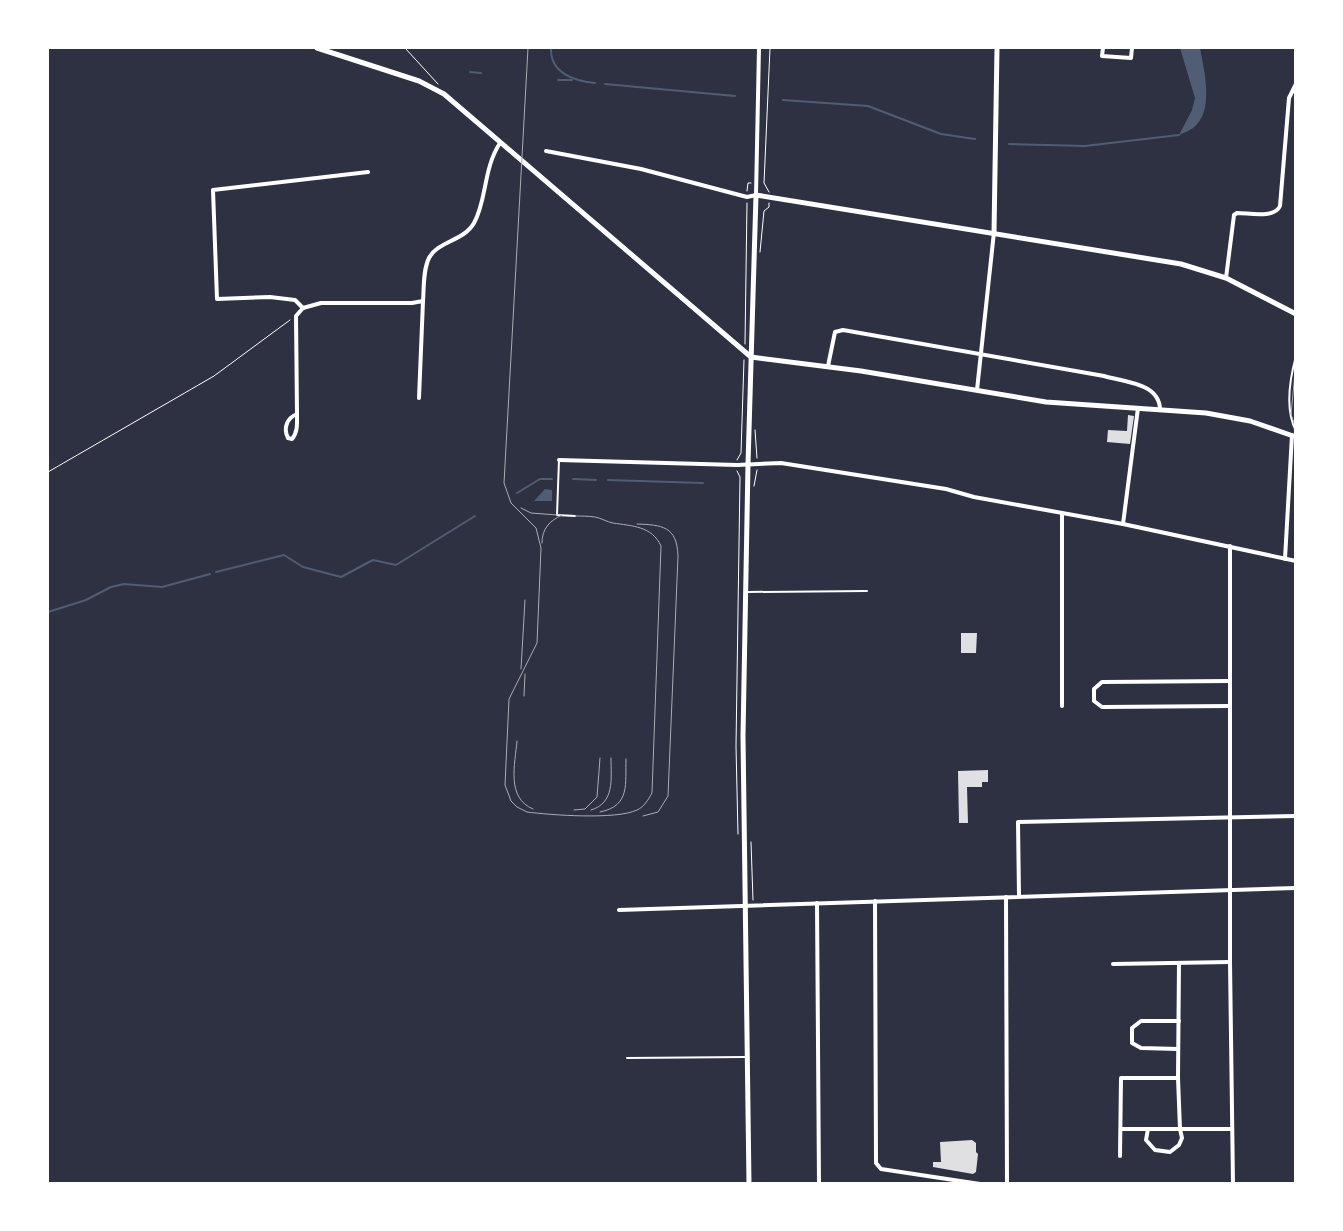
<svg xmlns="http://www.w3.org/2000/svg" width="1343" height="1231" font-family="'Zilla Slab',serif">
	<rect width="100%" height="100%" fill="#2d3142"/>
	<!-- water -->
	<g fill="#4f5d75">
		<path d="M1180,48H1200C1204,70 1215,112 1193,128C1189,131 1183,133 1179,135L1192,110L1195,98Z"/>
		<polygon points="545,489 552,490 552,501 534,501"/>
	</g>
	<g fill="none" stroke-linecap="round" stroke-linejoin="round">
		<!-- stream -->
		<g stroke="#4f5d75" stroke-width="2">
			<path d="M551,48C550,73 574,81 595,83"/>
			<polyline points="470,72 481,73"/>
			<polyline points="558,80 572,80"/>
			<polyline points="605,84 735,96"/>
			<polyline points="783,100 868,106 941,134 975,139"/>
			<polyline points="1009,144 1085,146 1179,135"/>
			<polyline points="573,479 596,480"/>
			<polyline points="608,480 703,483"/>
			<polyline points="517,493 540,479 552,479"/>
			<polyline points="216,572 284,555 303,567 341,577 373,560 396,565 475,516"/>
			<polyline points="48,612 86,600 111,587 124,584 162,587 210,574"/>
		</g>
	</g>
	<!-- building -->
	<g fill="#e0e0e3">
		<polygon points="1128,415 1134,416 1130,444 1107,442 1108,430 1127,431"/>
		<polygon points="961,633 977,633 976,653 961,653"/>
		<polygon points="988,770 988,782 982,782 982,787 967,787 968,823 959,823 958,771"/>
		<polygon points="972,1140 976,1143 976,1152 978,1154 976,1172 973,1174 933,1167 933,1162 941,1162 940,1142"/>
	</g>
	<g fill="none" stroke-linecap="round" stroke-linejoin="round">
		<!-- path -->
		<g stroke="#fff" stroke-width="1">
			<polyline points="405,48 438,84"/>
			<polyline points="747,191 748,183 751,183"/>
			<polyline points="769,192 764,183 770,48"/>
			<polyline points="760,252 764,211 769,207 769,203"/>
			<polyline points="745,344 747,203"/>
			<polyline points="755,430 757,458"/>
			<polyline points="737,460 741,453 744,360"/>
			<polyline points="737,471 740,477 736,746 738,834"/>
			<polyline points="48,472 214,376 290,320"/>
			<polyline points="754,486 757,470"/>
			<polyline points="751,842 753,900"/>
		</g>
		<!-- service -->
		<g stroke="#fff" stroke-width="2">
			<path d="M1296,356C1290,378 1285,410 1296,431"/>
			<polyline points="559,460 557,515 575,516"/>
			<polyline points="748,592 867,591"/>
			<polyline points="627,1058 745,1057"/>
		</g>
		<!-- minor -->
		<g stroke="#fff" stroke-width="4">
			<polyline points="1103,48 1102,56 1131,58 1132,48"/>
			<polyline points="546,151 641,169 747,197 756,195 759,48"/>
			<path d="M1226,278L1234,215L1237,213C1249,213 1274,219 1280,206L1289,98L1296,84"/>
			<polyline points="303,308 295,300 270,297 217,299 213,190 368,172"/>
			<path d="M303,308L321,303H412L423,301C424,288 423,270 429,258C438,241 464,241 474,223C487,200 483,169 500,143"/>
			<path d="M828,366L835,332L843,330L1104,376C1124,382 1160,383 1160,410"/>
			<polyline points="977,390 994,232"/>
			<polyline points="419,398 423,301"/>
			<path d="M297,414C287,418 283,428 288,438L292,439C298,432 297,423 297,414L296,316L303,308"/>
			<polyline points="559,460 737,465 781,463 946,489 974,497 1123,524 1296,561"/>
			<polyline points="1123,524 1138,408"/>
			<polyline points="1230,546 1230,962 1233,1184"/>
			<polyline points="1285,559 1292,435"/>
			<polyline points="1230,681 1102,682 1094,689 1094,701 1102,707 1230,706"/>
			<polyline points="1062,706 1062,513"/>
			<polyline points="1019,896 1018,822 1296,816"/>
			<polyline points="1006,897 1007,1184"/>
			<polyline points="875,901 876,1163 881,1169 980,1184"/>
			<polyline points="817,903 819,1184"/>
			<polyline points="619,910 1296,888"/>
			<polyline points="1113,964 1230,962"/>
			<polyline points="1178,1049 1141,1048 1132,1043 1132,1028 1141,1021 1179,1021"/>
			<polyline points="1121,1129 1232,1129"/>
			<polyline points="1148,1129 1146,1140 1155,1150 1170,1152 1179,1145 1182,1138 1180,1129 1178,1078 1179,963"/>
			<polyline points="1120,1156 1121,1078 1178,1078"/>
		</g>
		<!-- tertiary -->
		<g stroke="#fff" stroke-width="5">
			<polyline points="317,48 419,81 444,94 751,357 861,371 1046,402 1206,413 1250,421 1296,437"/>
			<polyline points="994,232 997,48"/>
			<polyline points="749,1184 743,736 748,464 756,195 1181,264 1226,278 1296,314"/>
		</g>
		<!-- tram -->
		<g stroke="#abadb3" stroke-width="1">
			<path d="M528,48L504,483L511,503L536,528L541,548L537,643L509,699L505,785L511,801L517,807L527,812C550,815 616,820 637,810C644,807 648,800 652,793L661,546C652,526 632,526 613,523C607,522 601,518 595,517C588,516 581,516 575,516"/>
			<polyline points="1296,363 1291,414 1296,429"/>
			<polyline points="521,508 531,513 557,515"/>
			<path d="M637,524C662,525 677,526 678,556L668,796L658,812L643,816"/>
			<path d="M542,543C542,529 549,521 562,515"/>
			<polyline points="521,669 525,600"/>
			<polyline points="524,696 525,674"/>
			<path d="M517,741C515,764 506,798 533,809"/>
			<polyline points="574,810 585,809 597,797 600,758"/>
			<path d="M591,810C615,803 611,779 611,758"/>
			<path d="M600,812C631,806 625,783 626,759"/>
		</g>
	</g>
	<!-- border -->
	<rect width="1343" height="1231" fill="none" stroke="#ffffff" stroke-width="98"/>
</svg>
